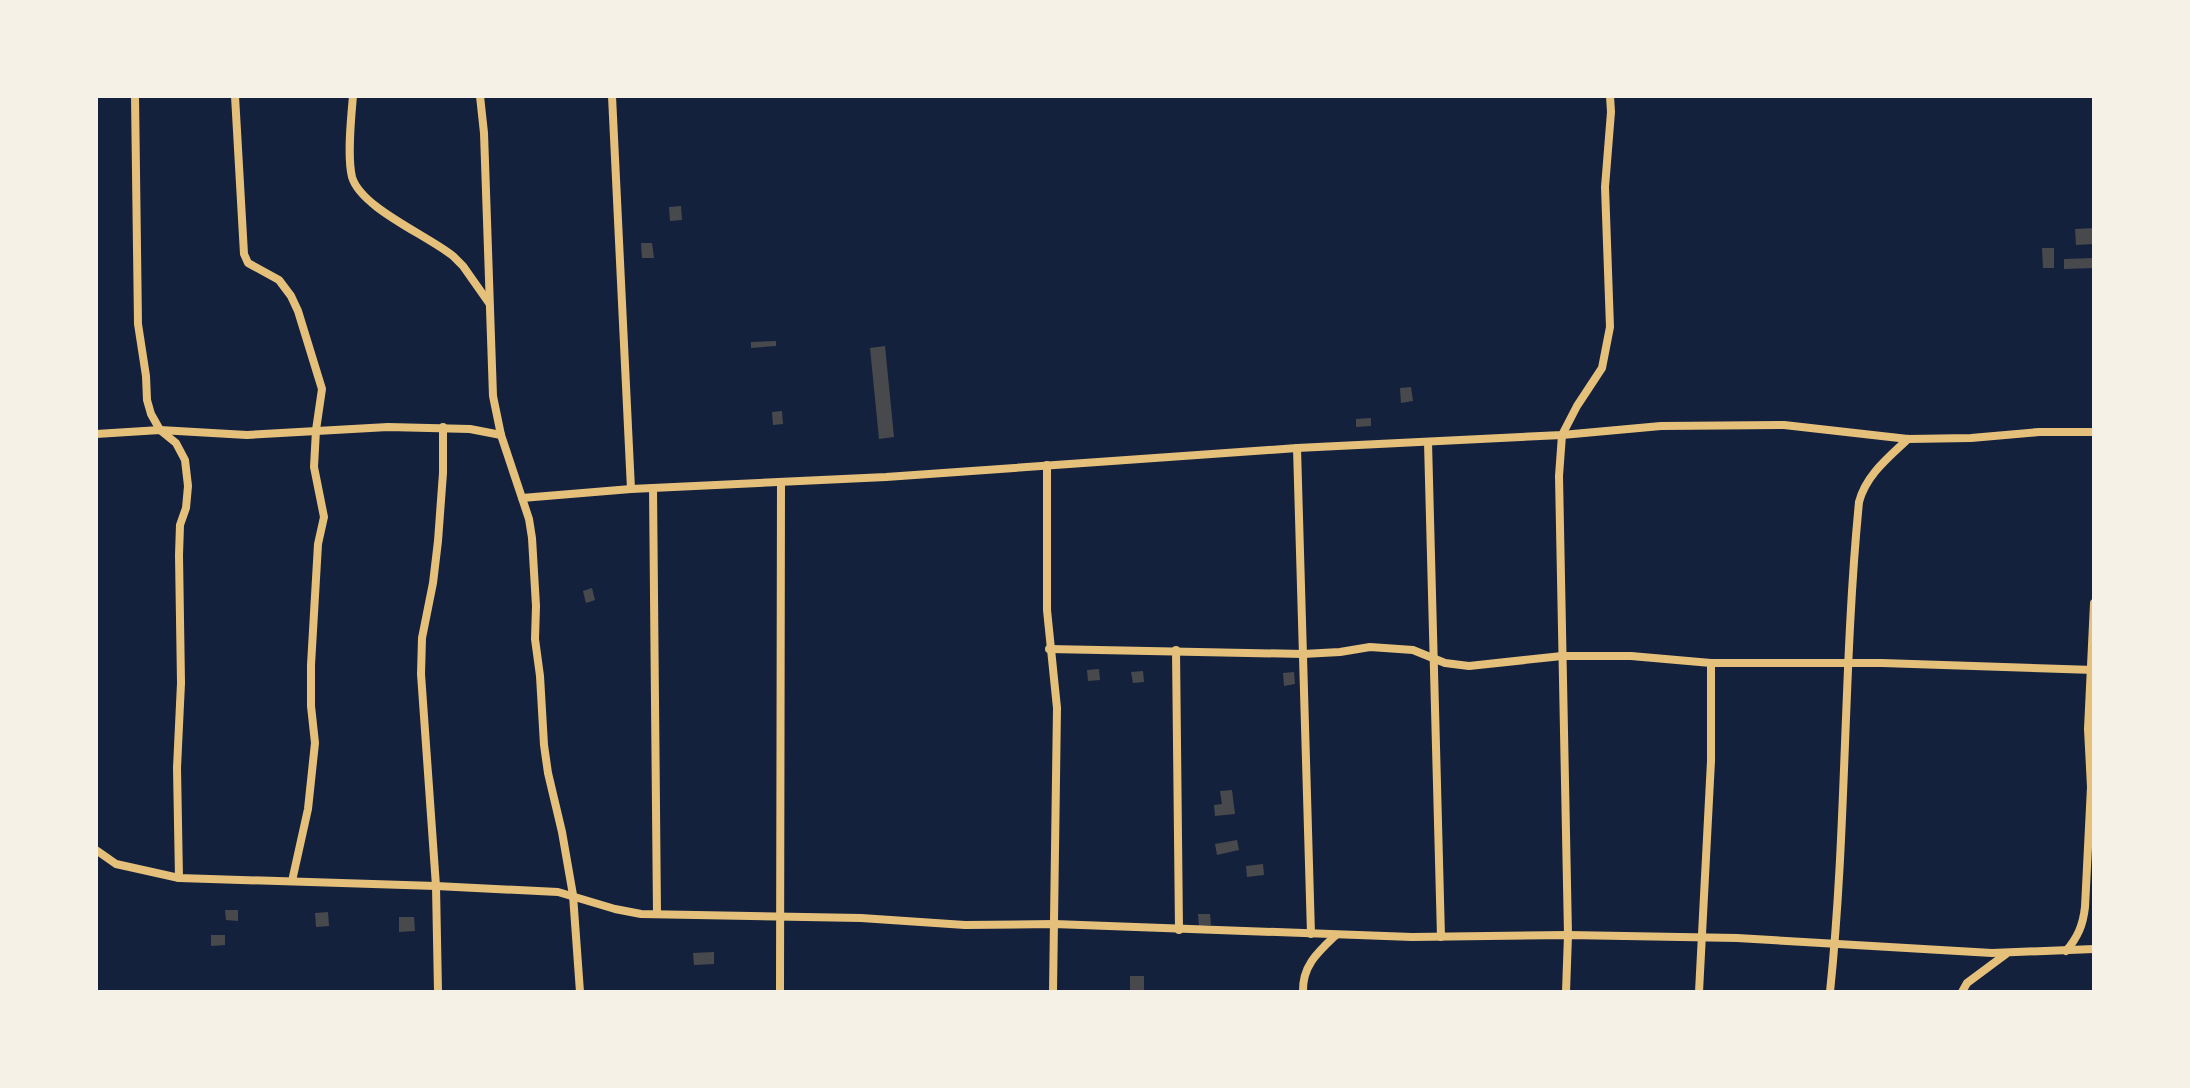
<svg xmlns="http://www.w3.org/2000/svg" width="2190" height="1088" font-family="'Crimson Pro',serif">
	<rect width="100%" height="100%" fill="#14213d"/>
	<!-- building -->
	<g fill="#48494c">
		<polygon points="681,206 682,220 670,221 669,207"/>
		<polygon points="2094,228 2094,244 2076,245 2075,229"/>
		<polygon points="641,243 652,243 654,258 642,258"/>
		<polygon points="2042,248 2054,248 2054,268 2043,268"/>
		<polygon points="2094,258 2094,268 2064,269 2064,259"/>
		<polygon points="776,341 776,346 751,348 751,342"/>
		<polygon points="885,346 894,437 879,439 870,348"/>
		<polygon points="1411,387 1413,401 1401,403 1400,388"/>
		<polygon points="782,411 783,424 773,425 772,412"/>
		<polygon points="1371,418 1371,426 1356,427 1356,419"/>
		<polygon points="592,588 595,600 586,603 583,591"/>
		<polygon points="1099,669 1100,680 1088,681 1087,670"/>
		<polygon points="1143,671 1144,682 1133,683 1131,672"/>
		<polygon points="1294,672 1295,684 1284,686 1283,673"/>
		<polygon points="1232,790 1235,814 1215,816 1214,805 1222,804 1220,791"/>
		<polygon points="1237,840 1239,850 1217,855 1215,844"/>
		<polygon points="1263,864 1264,875 1247,877 1246,866"/>
		<polygon points="225,910 238,910 238,921 226,920"/>
		<polygon points="328,912 329,926 316,927 315,913"/>
		<polygon points="1198,914 1210,914 1211,925 1199,926"/>
		<polygon points="399,917 414,917 415,931 399,932"/>
		<polygon points="211,935 225,935 225,945 211,946"/>
		<polygon points="714,952 714,964 694,965 693,953"/>
		<rect x="1130" y="976" width="14" height="16"/>
	</g>
	<g fill="none" stroke-linecap="round" stroke-linejoin="round">
		<!-- minor -->
		<g stroke="#e5c07b" stroke-width="8">
			<polyline points="135,96 138,324 146,376 147,400 151,414 160,430 176,443 185,460 188,486 186,508 180,525 179,555 181,683 177,768 179,878"/>
			<polyline points="235,96 244,254 248,263 279,280 291,296 298,311 322,389 316,430 314,467 324,517 318,544 311,665 311,706 315,743 308,809 292,881"/>
			<path d="M353,96C351,118 347,157 352,177C361,208 427,235 453,256L463,266L489,303"/>
			<polyline points="480,96 484,133 493,396 501,435 529,519 532,538 536,606 535,639 540,676 544,745 548,773 562,832 573,895 580,992"/>
			<polyline points="612,96 631,489"/>
			<polyline points="96,434 160,430 247,435 388,427 470,429 501,435"/>
			<polyline points="1428,442 1441,937"/>
			<polyline points="1297,448 1311,934"/>
			<polyline points="1047,465 1047,610 1057,708 1053,992"/>
			<polyline points="653,488 657,914"/>
			<polyline points="522,498 631,489 886,477 1297,448 1562,435 1661,426 1784,425 1908,439 1971,438 2039,432 2094,432"/>
			<polyline points="1049,649 1303,654 1340,652 1370,647 1413,650 1445,663 1469,666 1562,656 1631,656 1711,663 1882,663 2094,670"/>
			<polyline points="1176,650 1179,930"/>
			<polyline points="96,850 116,864 179,878 436,886 558,892 615,909 641,914 861,918 965,925 1054,924 1412,937 1568,935 1737,938 1992,953 2094,949"/>
			<path d="M2066,951C2078,937 2083,925 2085,907L2091,787L2088,729L2094,603"/>
			<polyline points="438,992 436,886 421,674 422,638 433,583 438,541 443,473 443,427"/>
			<polyline points="780,992 781,482"/>
			<path d="M1303,992C1302,966 1318,952 1336,935"/>
			<polyline points="1566,992 1568,935 1559,476 1562,435 1577,406 1602,368 1610,327 1605,187 1611,112 1610,96"/>
			<polyline points="1699,992 1711,761 1711,663"/>
			<path d="M1830,992C1847,829 1843,665 1859,502C1866,475 1889,457 1908,439"/>
			<polyline points="1962,992 1967,983 2006,954"/>
		</g>
	</g>
	<!-- border -->
	<rect width="2190" height="1088" fill="none" stroke="#f6f1e7" stroke-width="196"/>
</svg>
